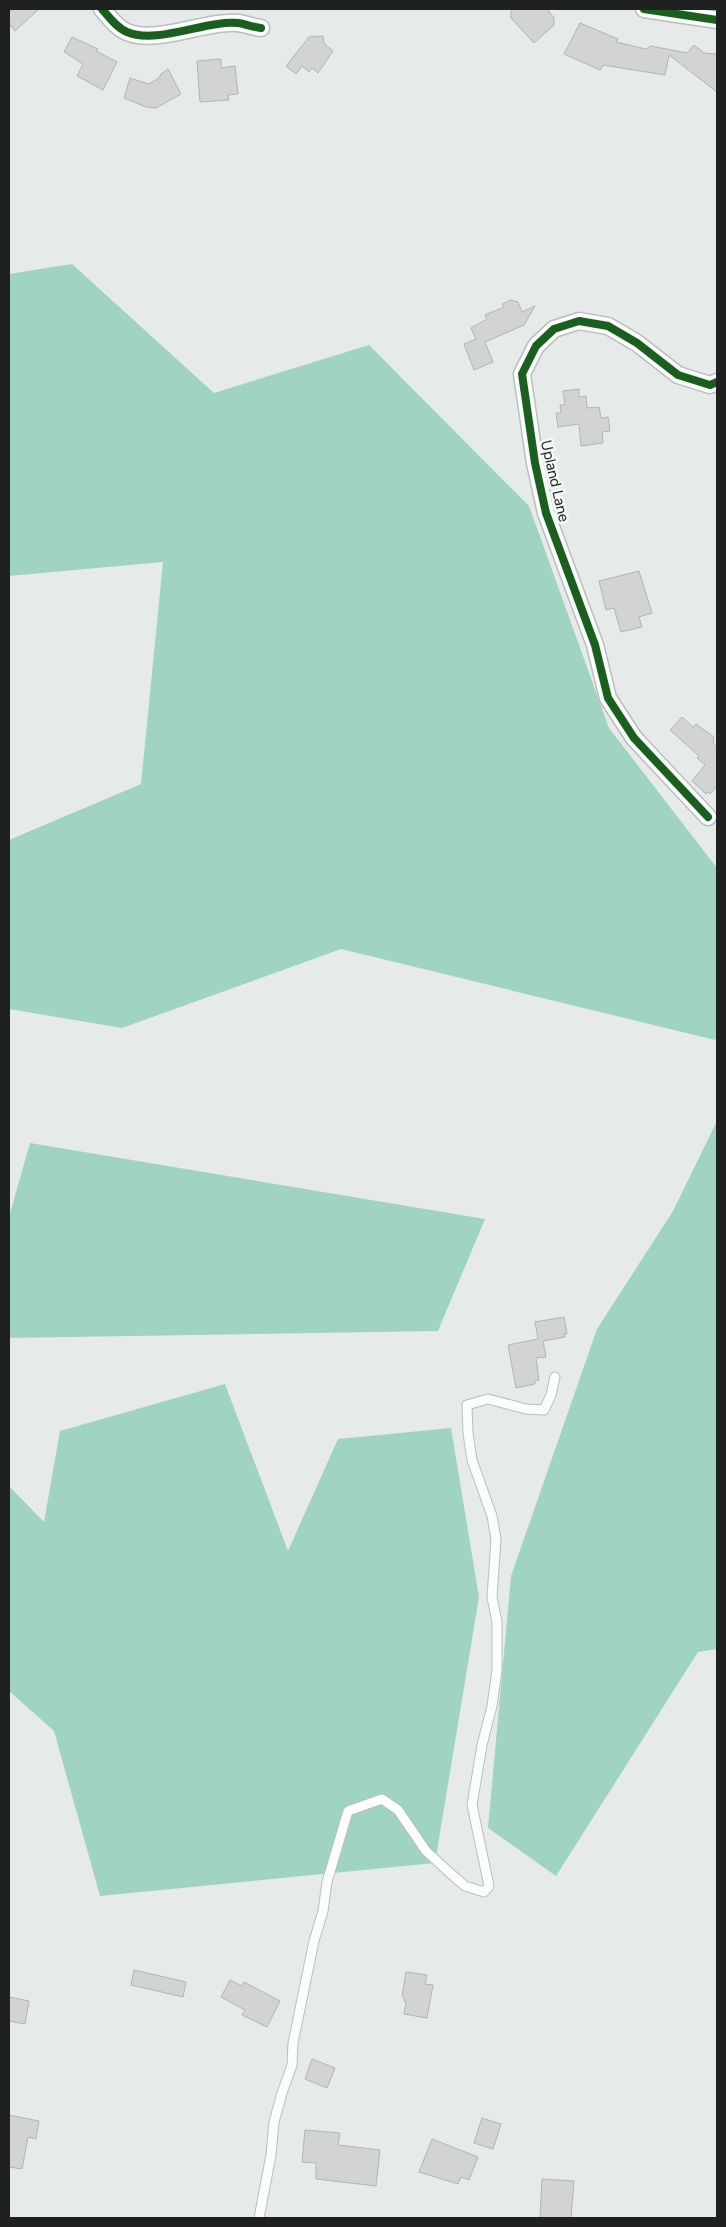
<svg xmlns="http://www.w3.org/2000/svg" width="726" height="2227" font-family="Figtree,sans-serif">
	<rect width="100%" height="100%" fill="#e6ebe9"/>
	<!-- forest -->
	<g fill="#a0d4c1">
		<polygon points="72,264 214,393 369,345 529,506 609,728 717,868 717,1036 715,1040 341,949 122,1028 9,1009 9,840 141,784 163,562 9,576 9,274"/>
		<polygon points="717,1121 717,1649 698,1652 556,1876 488,1828 511,1576 597,1329 673,1211"/>
		<polygon points="30,1143 485,1219 438,1331 9,1338 9,1217"/>
		<polygon points="225,1384 288,1551 338,1439 451,1428 479,1597 435,1863 100,1896 54,1731 9,1691 9,1486 44,1522 60,1431"/>
	</g>
	<!-- building -->
	<g fill="#d1d4d2" stroke="#b1b5b3">
		<polygon points="9,9 39,9 15,31 9,24"/>
		<polygon points="511,9 547,9 554,18 554,25 534,43 511,18"/>
		<polygon points="580,23 618,39 616,42 646,49 651,46 687,53 694,45 704,53 717,54 717,92 669,55 665,75 603,65 600,70 564,54"/>
		<polygon points="323,36 324,43 333,51 318,73 312,68 309,72 302,66 296,74 286,66 309,37"/>
		<polygon points="72,37 98,49 96,51 117,62 103,90 77,76 83,64 64,52"/>
		<polygon points="221,59 221,68 235,66 238,94 228,95 229,100 200,102 197,61"/>
		<polygon points="168,69 181,94 156,108 146,107 124,98 130,78 149,84 159,78 161,74"/>
		<polygon points="511,300 518,302 522,312 535,306 524,325 485,342 493,362 474,370 464,344 476,339 471,328 487,319 485,315 504,307 502,304"/>
		<polygon points="579,389 579,397 586,396 587,408 599,407 601,418 608,417 610,431 602,432 603,443 581,446 579,424 558,427 556,413 561,413 560,405 565,405 563,391"/>
		<polygon points="639,571 652,613 639,617 642,627 621,632 614,608 606,610 599,581"/>
		<polygon points="682,717 693,727 696,724 714,737 713,743 717,747 717,786 710,794 708,792 706,794 692,781 705,765 697,758 699,756 670,730"/>
		<polygon points="564,1317 567,1334 564,1334 565,1337 543,1341 546,1357 536,1358 539,1380 535,1381 535,1384 516,1388 508,1345 538,1339 535,1322"/>
		<polygon points="134,1970 186,1982 183,1997 131,1985"/>
		<polygon points="406,1972 427,1975 425,1984 433,1985 427,2018 404,2014 406,2002 404,2001 404,1998 402,1996"/>
		<polygon points="230,1980 242,1986 244,1982 280,2001 267,2027 242,2015 245,2010 221,1997"/>
		<polygon points="9,1997 29,2001 25,2024 9,2021"/>
		<polygon points="312,2059 335,2068 327,2088 305,2079"/>
		<polygon points="9,2115 39,2121 36,2139 28,2137 22,2169 9,2167"/>
		<polygon points="482,2118 501,2124 493,2149 474,2143"/>
		<polygon points="305,2130 340,2133 338,2145 380,2150 376,2186 316,2179 316,2163 302,2162"/>
		<polygon points="432,2139 478,2157 469,2180 461,2177 458,2184 419,2172"/>
		<polygon points="542,2179 574,2181 571,2218 540,2218"/>
	</g>
	<g fill="none" stroke-linecap="round" stroke-linejoin="round">
		<!-- service casing -->
		<g stroke="#bbbebd" stroke-width="11">
			<polyline id="service" points="259,2218 271,2155 274,2122 282,2093 292,2065 293,2043 314,1941 323,1911 327,1882 348,1811 382,1799 398,1810 426,1851 450,1873 465,1886 484,1892 489,1886 472,1805 482,1745 492,1706 497,1670 497,1622 492,1597 496,1539 492,1516 472,1460 468,1433 467,1405 488,1399 526,1409 544,1410 551,1395 555,1377"/>
		</g>
		<!-- minor casing -->
		<g stroke="#bbbebd" stroke-width="19">
			<g id="minor">
				<path d="M102,9C109,17 117,28 127,32C156,45 206,20 238,23C245,24 253,27 261,28"/>
				<polyline points="644,9 717,20"/>
				<polyline points="708,817 634,738 608,698 595,645 546,513 535,463 522,374 536,346 554,329 579,321 608,326 637,343 678,375 710,385 717,382"/>
			</g>
		</g>
		<!-- service -->
		<use href="#service" stroke="#fbfcfc" stroke-width="9"/>
		<!-- minor -->
		<use href="#minor" stroke="#fbfcfc" stroke-width="16"/>
		<!-- cycleway casing -->
		<g stroke="#f3f9f6" stroke-width="11">
			<g id="cycleway">
				<path d="M102,9C109,17 117,28 127,32C156,45 206,20 238,23C245,24 253,27 261,28"/>
				<polyline points="644,9 717,20"/>
				<polyline points="708,817 634,738 608,698 595,645 546,513 535,463 522,374 536,346 554,329 579,321 608,326 637,343 678,375 710,385 717,382"/>
			</g>
		</g>
		<!-- cycleway -->
		<use href="#cycleway" stroke="#1b5e20" stroke-width="8"/>
	</g>
	<g text-anchor="middle" dominant-baseline="central" stroke-width="5" stroke-linejoin="round" paint-order="stroke">
		<!-- street labels -->
		<g font-size="15" fill="#1f2120" stroke="#f3f9f6">
			<text transform="translate(555 481) rotate(77)">Upland Lane</text>
		</g>
	</g>
	<!-- border -->
	<rect width="726" height="2227" fill="none" stroke="#1f2120" stroke-width="20"/>
</svg>
